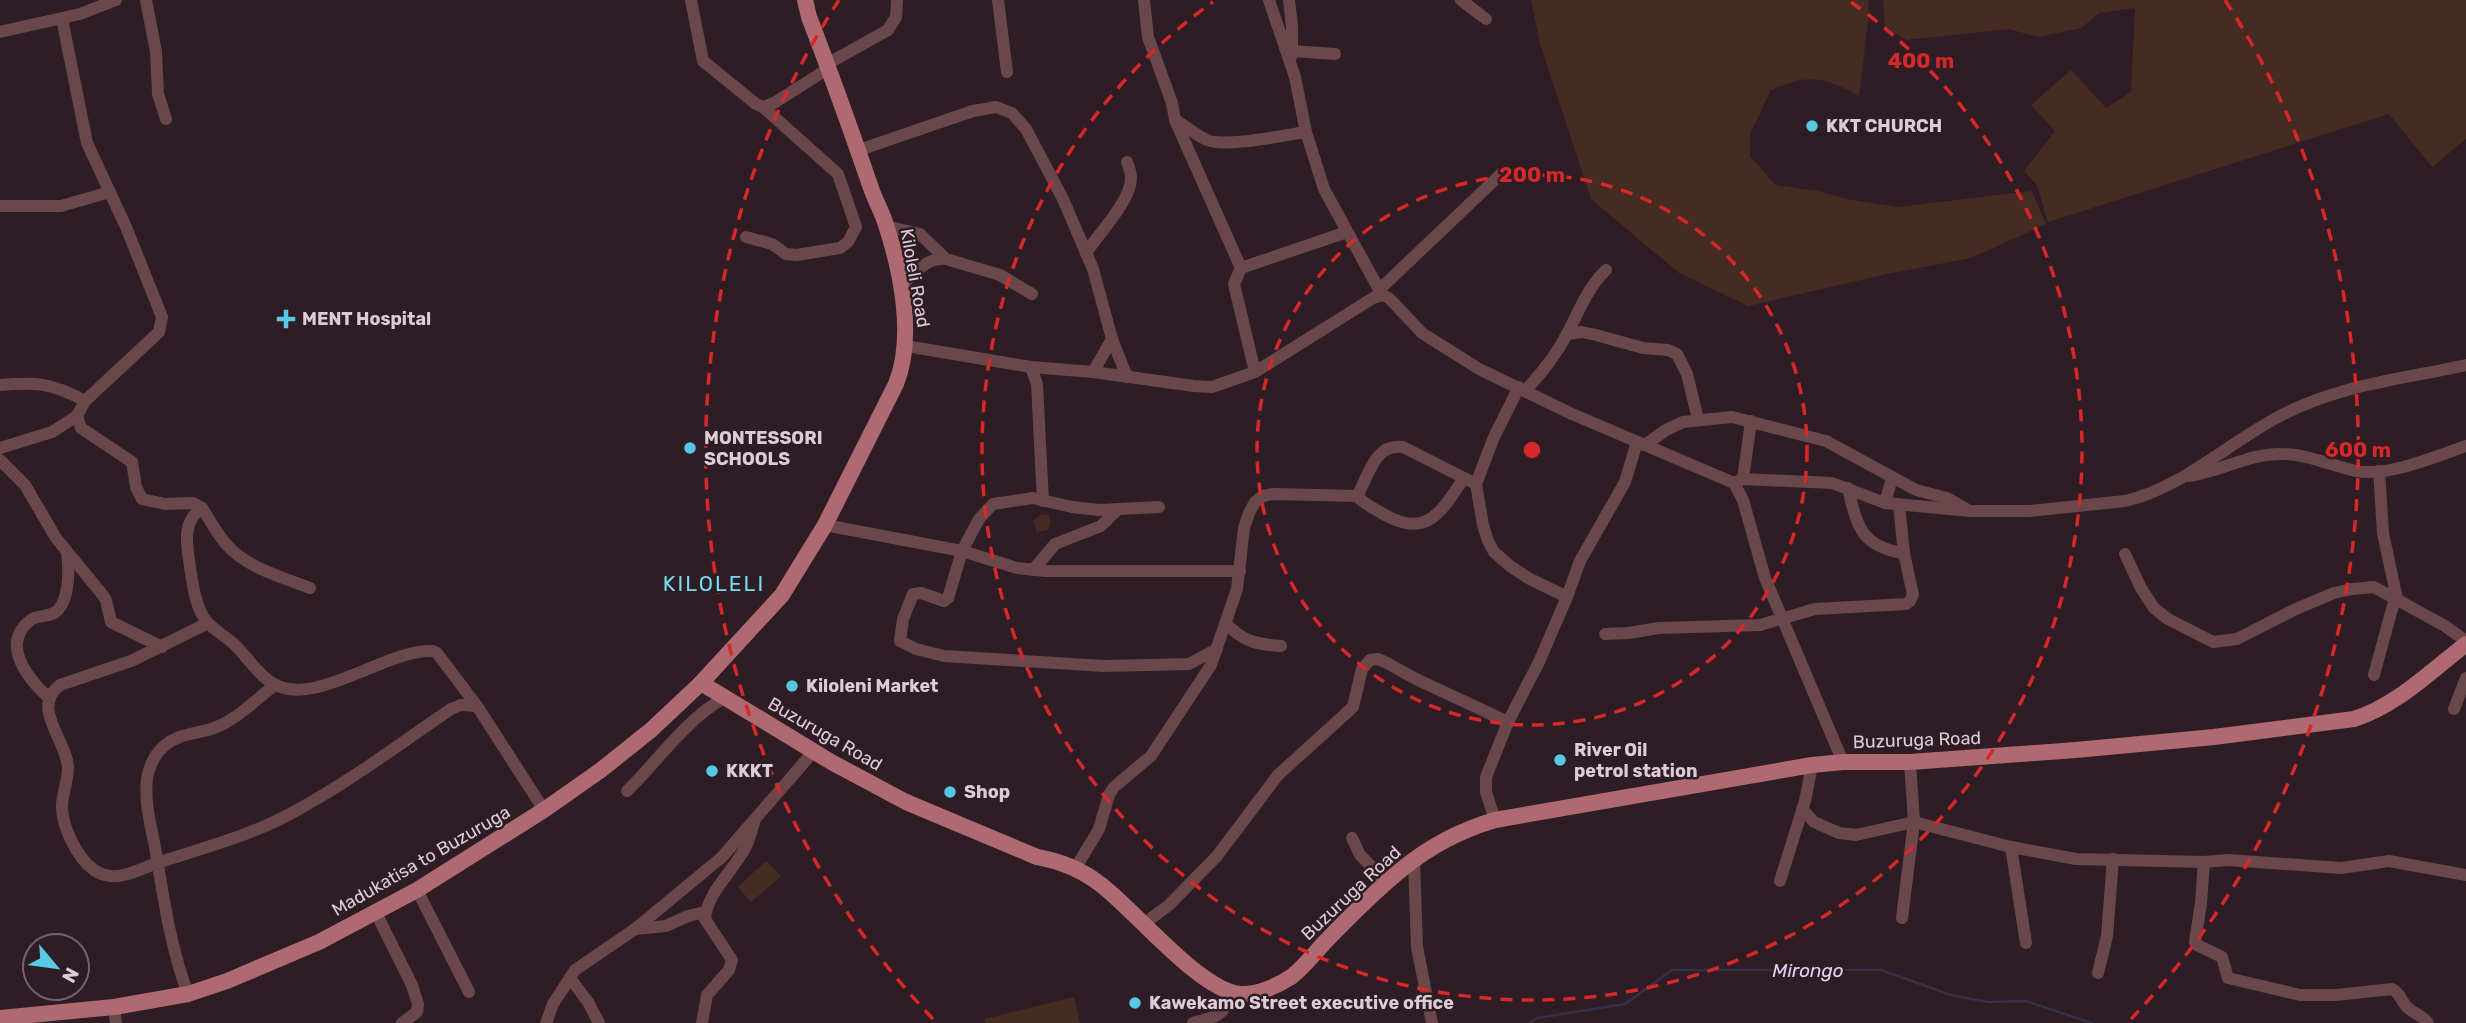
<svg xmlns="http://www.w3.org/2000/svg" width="2466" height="1023" font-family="Rubik,sans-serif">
	<rect width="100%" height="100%" fill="#2f1d26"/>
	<!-- green -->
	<g fill="#462b22">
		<path d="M1531,0H1868L1869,14L1859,96C1823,76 1809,74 1771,90L1750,134V156L1775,185L1817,191L1847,199L1897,207L2032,191L2046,224L1971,258L1887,274L1748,306L1679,273L1591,199L1540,44Z"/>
		<polygon points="1883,0 2466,0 2466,139 2432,167 2389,114 2048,222 2037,185 2024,171 2055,131 2031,105 2071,70 2106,108 2131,92 2135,8 2099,13 2081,28 2038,37 2009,29 1907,40 1885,28"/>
		<polygon points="1042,514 1049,516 1051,523 1048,530 1037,532 1033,521"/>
		<polygon points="766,861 781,876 751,902 738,887"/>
		<polygon points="1074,997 1080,1023 985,1023 985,1019"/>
	</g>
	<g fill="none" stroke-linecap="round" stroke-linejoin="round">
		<!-- stream -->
		<polyline stroke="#36304a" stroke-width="2.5" points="1529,1023 1537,1018 1625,1004 1672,970 1881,970 1951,995 1988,1002 2026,1001 2092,1023"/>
		<!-- minor -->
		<g stroke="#6a474a" stroke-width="12">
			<polyline points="146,0 156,52 158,94 166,119"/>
			<polyline points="691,0 703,61 756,104 763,107 774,103 829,68"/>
			<polyline points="998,0 1007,72"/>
			<polyline points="1144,0 1148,37 1172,103 1175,120 1241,268"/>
			<polyline points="1269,0 1295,77 1306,132 1324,189 1382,295"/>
			<polyline points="1289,0 1292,26 1292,55"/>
			<polyline points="1461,0 1486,19"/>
			<path d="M62,19L87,143L126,227L162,317L159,332L85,401L77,416L81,428L132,462L136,487L142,499L165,504L193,503L202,508C210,520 217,534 227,545C247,568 282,577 310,588"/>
			<polyline points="0,32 80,14 116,0"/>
			<polyline points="1292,51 1335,54"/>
			<polyline points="827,64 888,30 896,17 897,0"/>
			<path d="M1175,120C1186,126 1196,135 1207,140C1226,148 1284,135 1306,132"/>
			<polyline points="859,150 973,111 996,107 1012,113 1026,129 1063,199 1093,269 1112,339 1127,377"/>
			<polyline points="0,206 61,206 110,192"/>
			<polyline points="886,226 920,234 946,259 1000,275 1032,294"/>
			<polyline points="746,237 772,244 786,254 797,255 840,248 848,242 856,227 838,174 763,107"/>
			<path d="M1086,253C1099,233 1131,201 1131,178C1131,173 1129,167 1127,162"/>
			<path d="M900,288C912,275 926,257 946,259"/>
			<polyline points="1379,290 1502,173"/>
			<polyline points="1567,334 1582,332 1596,335 1643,348 1668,350 1677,354 1687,374 1698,419"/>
			<polyline points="906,346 1031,367 1093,372 1194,386 1212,387 1255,372 1373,298 1382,295 1389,298 1422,333 1479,369 1572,414 1734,483 1743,500 1765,578 1843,762"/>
			<polyline points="1031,367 1037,384 1043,501"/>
			<polyline points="1093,372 1112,339"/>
			<polyline points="1255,372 1234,284 1241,268 1347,232"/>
			<path d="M0,385C36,382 53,383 85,401"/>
			<polyline points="1519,387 1494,437 1476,484 1483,525 1488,541 1494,552 1510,566 1528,578 1567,597"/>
			<path d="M1525,391C1542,373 1557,354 1568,332C1579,311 1588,287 1606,270"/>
			<polyline points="1645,445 1666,430 1683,422 1732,417 1826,441 1916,490 1947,498 1966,509"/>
			<polyline points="0,448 52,432 77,416"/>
			<polyline points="0,460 25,485 56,538 102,594 106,600 111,622 162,647"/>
			<polyline points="2379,471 2383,533 2397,599"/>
			<path d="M2188,476C2220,472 2250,453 2282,454C2308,454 2332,466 2356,471C2388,477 2435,457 2466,446"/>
			<polyline points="1743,479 1751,421"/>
			<path d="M1734,483L1743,479L1832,483L1885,503L1970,511H2029L2125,501C2182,488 2228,443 2280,416C2338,385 2403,379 2466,365"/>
			<path d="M1848,488C1857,526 1861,547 1904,553"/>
			<path d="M1357,496C1365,505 1375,509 1385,515C1428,539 1442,510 1464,478"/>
			<polyline points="1885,503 1892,478"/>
			<polyline points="1159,507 1099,510 1072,507 1033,498 993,504 979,519 962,551 948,598 944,601 921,593 913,594 903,619 900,641 916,649 944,656 1104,666 1189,664 1217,649"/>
			<path d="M202,508C181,522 187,545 190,567C193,585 195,607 207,622C215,631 228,638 236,646C248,658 259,676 274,684C315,708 389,648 433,651L437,653L477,706L544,810"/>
			<polyline points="825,525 962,551 1017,568 1045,571 1240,571"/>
			<polyline points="2125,554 2141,588 2154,608 2168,619 2213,642 2237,639 2296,609 2334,593 2352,589 2374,587 2445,626 2466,641"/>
			<polyline points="1033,570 1055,544 1101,526 1118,509"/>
			<path d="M208,623L131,661L60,685C30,708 67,740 68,768C68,780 63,792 62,804C61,825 77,858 94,870C115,885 139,869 160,862C207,847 256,834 299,809C352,780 401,743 451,709L461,705L477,706"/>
			<path d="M1226,624C1245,642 1255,644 1281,646"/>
			<polyline points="1605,634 1628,633 1659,628 1760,625 1815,609 1906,604 1910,601 1913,595 1904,553 1899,505"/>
			<polyline points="2374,675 2395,598"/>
			<path d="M49,698C25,676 0,642 32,619C40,615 52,617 58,610C70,597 69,568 67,552"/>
			<polyline points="2454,709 2466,678"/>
			<path d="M627,791C659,760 685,720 724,698"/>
			<polyline points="1802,809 1814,822 1839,833 1856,835 1914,822 2011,847 2076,859 2204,862 2228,860 2341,868 2389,861 2466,875"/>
			<polyline points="1495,820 1486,792 1486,777 1508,722 1539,662 1567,597 1580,561 1625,482 1637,442"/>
			<polyline points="1352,838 1360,855 1387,882"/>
			<polyline points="2011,847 2026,943"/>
			<polyline points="1414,860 1417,947 1432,1023"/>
			<path d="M2204,862L2201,903L2195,942L2197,945L2222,957L2228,978L2300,995H2336L2392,989C2401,993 2401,1002 2408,1008C2415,1014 2423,1016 2428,1023"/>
			<path d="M1075,869L1099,829L1109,795L1114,787L1151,756L1211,665L1237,589L1244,528L1249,513L1255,502L1263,496L1273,494L1357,496C1369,476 1374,443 1403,447L1476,484"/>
			<polyline points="1780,881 1805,801 1812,765"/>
			<polyline points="417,890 469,992"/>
			<polyline points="375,911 412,985 418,1004 417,1012 402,1023"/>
			<polyline points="1902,918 1914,822 1910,762"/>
			<polyline points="1145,923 1169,905 1217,856 1278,775 1353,707 1362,669 1370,660 1378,659 1387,663 1416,679 1508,722"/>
			<polyline points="635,929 666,926 688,916 705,912"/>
			<polyline points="2098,973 2107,936 2113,859"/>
			<polyline points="570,978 588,1002 599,1023"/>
			<path d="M188,994C171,949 164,901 156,853C152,829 144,804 147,779C149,767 155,754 164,746C181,732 195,735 214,728C238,719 255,700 275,685"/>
			<polyline points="114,1007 116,1023"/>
			<polyline points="546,1023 553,1004 575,970 635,929 722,857 814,751"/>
			<path d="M702,1023L707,995L729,970L732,960L705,919C707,893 732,872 744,850C749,842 751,832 754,823"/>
			<path d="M1193,1023C1215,1016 1229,1017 1226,990"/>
		</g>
		<!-- major -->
		<g stroke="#af6970" stroke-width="16">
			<path d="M701,683L833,763L906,802L1037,857C1060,861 1082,870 1100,884C1135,910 1201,992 1241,994C1257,995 1277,986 1291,977C1303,968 1314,954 1324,943C1349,917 1374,892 1402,869C1429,847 1461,830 1495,820L1812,765L1843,762H1910L2076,750L2214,737L2354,719C2396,706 2431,671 2466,644"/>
			<path d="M0,1018L114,1007L188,994L227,981L319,942L417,890L544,810L601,770L651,730L701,683L782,595L825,525L896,384C915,337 901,270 885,222C881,210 875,200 871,188C851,130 831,74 809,17L805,0"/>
		</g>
	</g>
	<!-- distance rings -->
	<g fill="none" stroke="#d62828" stroke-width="3.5" stroke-dasharray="12 9">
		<circle cx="1532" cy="450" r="275"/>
		<path d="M1851 2A550 550 0 1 1 1213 2"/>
		<path d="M933 1019A826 826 0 0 1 839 0M2225 0A826 826 0 0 1 2131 1019"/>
	</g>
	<!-- markers -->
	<g fill="#57c9e2" stroke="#2f1d26" stroke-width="2.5">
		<circle cx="1812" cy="126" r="7"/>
		<path d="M282.5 308.5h7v7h7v7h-7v7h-7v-7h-7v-7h7z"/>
		<circle cx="690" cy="448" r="7"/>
		<circle cx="792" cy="686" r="7"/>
		<circle cx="1560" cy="760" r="7"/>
		<circle cx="712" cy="771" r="7"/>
		<circle cx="950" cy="792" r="7"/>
		<circle cx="1135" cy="1003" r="7"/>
	</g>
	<g text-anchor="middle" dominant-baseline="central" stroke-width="5" stroke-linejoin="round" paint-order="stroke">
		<!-- poi labels -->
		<g font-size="18" font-weight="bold" fill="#dacdd3" stroke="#2f1d26" text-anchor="start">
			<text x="1826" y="126">KKT CHURCH</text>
			<text x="302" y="319">MENT Hospital</text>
			<text x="704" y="438">MONTESSORI<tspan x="704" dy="21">SCHOOLS</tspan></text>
			<text x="806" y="686">Kiloleni Market</text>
			<text x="1574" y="750">River Oil<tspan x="1574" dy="21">petrol station</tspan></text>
			<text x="726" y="771">KKKT</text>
			<text x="964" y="792">Shop</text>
			<text x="1149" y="1003">Kawekamo Street executive office</text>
		</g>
		<!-- street labels -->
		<g font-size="18" fill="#dacdd3" stroke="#2f1d26">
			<text transform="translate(915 278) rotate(80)">Kiloleli Road</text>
			<text transform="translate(825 734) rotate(30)">Buzuruga Road</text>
			<text transform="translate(1917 740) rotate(-2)">Buzuruga Road</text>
			<text transform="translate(421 861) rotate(-30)">Madukatisa to Buzuruga</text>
			<text transform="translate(1351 893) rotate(-43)">Buzuruga Road</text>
		</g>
		<!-- water labels -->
		<g font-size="19" font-style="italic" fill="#ddd6f8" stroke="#2f1d26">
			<text x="1808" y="970">Mirongo</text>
		</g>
		<!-- quarter labels -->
		<g font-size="21" letter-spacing="2" fill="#76dcf3" stroke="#2f1d26">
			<text x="714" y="583">KILOLELI</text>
		</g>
	</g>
	<circle cx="1532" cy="450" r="10" fill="#d62828" stroke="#2f1d26" stroke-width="3.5"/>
	<g font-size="21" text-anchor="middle" font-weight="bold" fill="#d62828" stroke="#2f1d26" stroke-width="5" stroke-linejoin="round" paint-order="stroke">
		<text x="1921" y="68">400 m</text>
		<text x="1532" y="182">200 m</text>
		<text x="2358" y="457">600 m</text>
	</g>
	<!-- north arrow -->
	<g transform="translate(56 967) rotate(119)"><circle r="33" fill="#2f1d26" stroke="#73636b" stroke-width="2"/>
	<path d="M0-5L12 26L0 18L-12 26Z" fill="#57c9e2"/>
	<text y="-10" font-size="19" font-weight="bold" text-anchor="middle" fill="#dacdd3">N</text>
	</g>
</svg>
